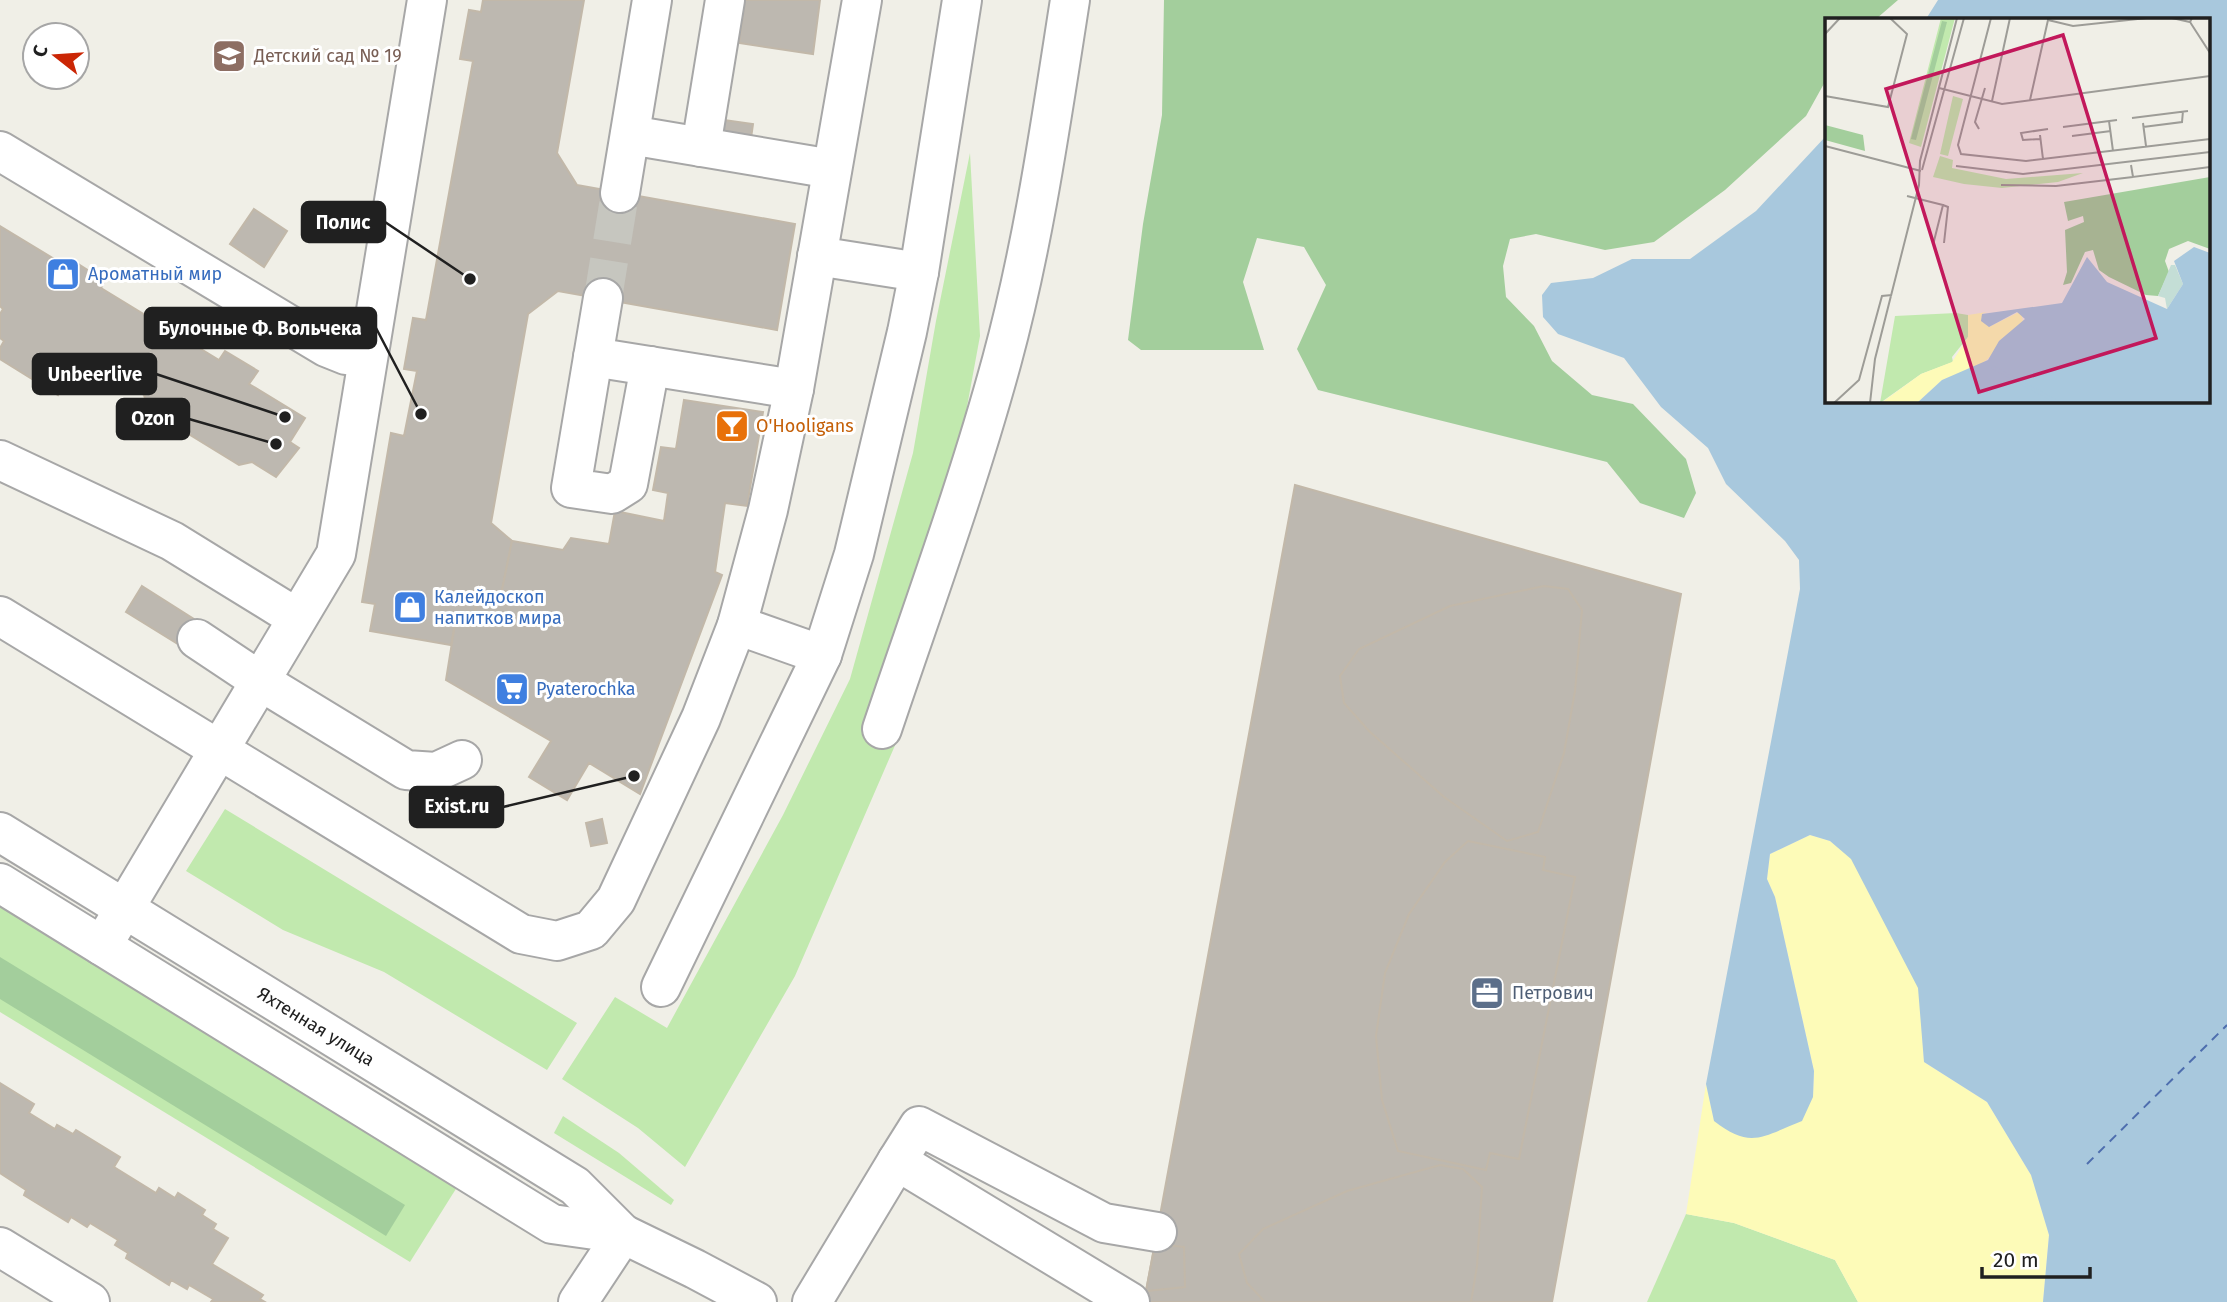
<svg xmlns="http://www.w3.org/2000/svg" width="2227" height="1302" font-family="'Fira Sans',sans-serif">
	<rect width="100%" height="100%" fill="#f0efe7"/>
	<!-- grass -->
	<g fill="#c1e9ae">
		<polygon points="970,153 980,336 957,461 903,727 795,976 685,1167 638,1128 562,1079 615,997 667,1028 783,815 850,679 913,453 936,321"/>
		<polygon points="225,809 577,1023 547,1070 384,972 283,930 186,871"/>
		<polygon points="0,902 459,1184 410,1262 0,1012"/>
		<polygon points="563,1116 619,1153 674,1200 671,1205 554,1133"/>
		<polygon points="1686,1214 1734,1223 1835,1260 1858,1302 1647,1302"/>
	</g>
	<!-- forest -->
	<g fill="#a3ce9c">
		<polygon points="1164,0 1898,0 1876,19 1826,19 1826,80 1806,116 1725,190 1654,242 1605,250 1536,234 1510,239 1503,266 1506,297 1534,326 1552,361 1592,395 1633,404 1686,459 1696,493 1684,518 1640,503 1607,462 1318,390 1297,349 1326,285 1304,247 1257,238 1243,282 1264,350 1141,350 1128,340 1143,224 1162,115"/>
		<polygon points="0,957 405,1205 386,1236 0,999"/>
	</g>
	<!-- sand -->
	<polygon fill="#fdfbb8" points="1810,835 1830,841 1851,858 1919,988 1924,1062 1987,1102 2031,1175 2049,1235 2043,1302 1858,1302 1835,1260 1734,1223 1686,1214 1706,1084 1714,1121 1813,1097 1814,1071 1775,897 1767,879 1770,854"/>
	<!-- water -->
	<path fill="#a8c8dd" d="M1938,0H2227V1302H2043L2049,1235L2031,1175L1987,1102L1924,1062L1918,988L1851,859L1830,841L1810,835L1770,854L1767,879L1775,897L1814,1071L1813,1097L1802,1121C1763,1136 1751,1150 1714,1121L1706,1084L1800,589L1799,560L1785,541L1726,484L1708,448L1661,407L1624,358L1558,334L1543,317L1542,295L1551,283L1593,278L1632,259H1690L1756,211L1826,136V401H2208V19H1926Z"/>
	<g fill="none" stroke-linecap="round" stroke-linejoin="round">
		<!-- ferry -->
		<polyline stroke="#4e6eae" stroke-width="2" stroke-dasharray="9 7" stroke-linecap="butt" points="2087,1164 2227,1025"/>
	</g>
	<!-- building -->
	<g fill="#bdb8b0" stroke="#c2b8a9" stroke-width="2">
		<polygon points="483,0 584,0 557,153 577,185 795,224 777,330 558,291 528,314 491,523 512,541 501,595 476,605 472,627 455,624 451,645 370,631 375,604 362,602 391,433 404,436 417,371 404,369 413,318 426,320 473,61 460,59 469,10 481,12"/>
		<polygon points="745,0 820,0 813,54 739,43"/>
		<polygon points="724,120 753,124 751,138 722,134"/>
		<polygon points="254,209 287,231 264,267 230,244"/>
		<polygon points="0,226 74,271 78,264 105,281 101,288 219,360 225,351 258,371 249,384 305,418 290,442 299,448 276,477 252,462 239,465 148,409 144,395 99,367 84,390 67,380 58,395 0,359 0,348 4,341 0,338 0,314 3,309 0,306"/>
		<polygon points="684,400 763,412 747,506 725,503 715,572 722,575 640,794 589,763 567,800 529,777 551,741 446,680 455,624 472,627 476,605 501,595 512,541 563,550 571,538 609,544 615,511 664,521 668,493 653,490 661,447 676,449"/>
		<polygon points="1295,485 1681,594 1552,1302 1144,1302"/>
		<polygon points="142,586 205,626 189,651 126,612"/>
		<polygon points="1544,586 1568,589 1582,610 1575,691 1564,753 1538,832 1507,841 1444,797 1369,731 1344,703 1340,676 1359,649 1450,606"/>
		<polygon points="602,819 607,843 591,846 586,823"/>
		<polygon points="1468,841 1545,857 1543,870 1575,877 1519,1159 1490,1153 1486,1170 1398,1151 1382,1100 1376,1036 1385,973 1409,914 1445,862"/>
		<polygon points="0,1083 34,1104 29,1113 55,1129 57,1125 73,1134 76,1130 120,1157 114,1167 156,1193 159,1188 175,1198 178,1193 205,1210 202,1215 216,1224 213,1229 228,1238 212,1264 263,1295 260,1299 265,1302 211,1302 213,1299 189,1285 187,1289 171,1280 169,1285 126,1258 128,1253 115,1245 118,1240 90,1223 87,1227 71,1217 68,1222 24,1195 26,1190 0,1173"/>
		<polygon points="1440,1165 1463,1169 1482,1187 1477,1266 1471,1302 1265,1302 1247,1283 1239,1254 1263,1229 1347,1191"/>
		<polygon points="1155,1244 1184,1247 1185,1287 1146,1291"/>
	</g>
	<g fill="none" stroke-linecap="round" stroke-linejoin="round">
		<!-- minor-tunnel -->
		<polyline stroke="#c6c6bf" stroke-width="38" stroke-dasharray="38 19" stroke-linecap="butt" points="603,298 620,193"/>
		<!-- minor casing -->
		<g stroke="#a7a7a7" stroke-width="42">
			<g id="minor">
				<polyline points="630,135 832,169"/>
				<polyline points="701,147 725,0"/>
				<polyline points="0,151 326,347 346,355 367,358"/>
				<polyline points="620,193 652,0"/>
				<polyline points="817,256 919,272"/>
				<polyline points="603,298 571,488 612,494 628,484 650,366"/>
				<polyline points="593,357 794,389"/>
				<polyline points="0,460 172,541 297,618"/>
				<polyline points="0,616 521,934 557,941 591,930 616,900 701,718 737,625 768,510 794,389 862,0"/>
				<polyline points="737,625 822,655"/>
				<polyline points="197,639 260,681 406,770 436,772 462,760"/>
				<path d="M882,729C923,607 968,485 1002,360C1034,242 1051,121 1070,0"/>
				<path id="s1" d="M0,832L575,1186L623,1234"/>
				<polyline points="0,883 552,1224 623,1234 695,1269 757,1302"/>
				<polyline points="102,946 336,554 427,0"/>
				<polyline points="661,987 822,655 854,554 907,332 919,272 962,0"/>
				<polyline points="897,1161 919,1126 1104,1223 1157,1232"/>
				<polyline points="0,1247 90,1302"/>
				<polyline points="578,1302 623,1234"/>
				<polyline points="812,1302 897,1161 1130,1302"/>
			</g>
		</g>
		<!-- minor -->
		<use href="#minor" stroke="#fff" stroke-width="38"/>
	</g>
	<!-- icons -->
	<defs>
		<g id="school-square" transform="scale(1.75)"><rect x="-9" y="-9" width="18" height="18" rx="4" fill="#8d6e63" stroke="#fff"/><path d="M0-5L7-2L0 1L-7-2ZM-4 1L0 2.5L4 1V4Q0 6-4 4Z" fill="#fff"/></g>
		<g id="shop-square" transform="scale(1.75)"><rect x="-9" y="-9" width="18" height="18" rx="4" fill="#3f7fe0" stroke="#fff"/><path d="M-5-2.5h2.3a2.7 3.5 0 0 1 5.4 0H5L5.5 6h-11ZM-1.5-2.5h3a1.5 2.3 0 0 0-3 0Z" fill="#fff"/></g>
		<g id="bar-square" transform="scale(1.75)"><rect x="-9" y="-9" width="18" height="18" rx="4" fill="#e8710a" stroke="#fff"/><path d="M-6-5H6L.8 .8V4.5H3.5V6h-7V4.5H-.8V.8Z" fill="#fff"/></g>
		<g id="supermarket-square" transform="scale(1.75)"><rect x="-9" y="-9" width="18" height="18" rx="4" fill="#3f7fe0" stroke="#fff"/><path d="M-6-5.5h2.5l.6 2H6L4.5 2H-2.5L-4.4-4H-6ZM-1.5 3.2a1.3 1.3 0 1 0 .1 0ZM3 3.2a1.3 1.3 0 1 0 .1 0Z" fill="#fff"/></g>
		<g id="office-square" transform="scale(1.75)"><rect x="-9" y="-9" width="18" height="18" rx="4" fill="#5c6f8a" stroke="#fff"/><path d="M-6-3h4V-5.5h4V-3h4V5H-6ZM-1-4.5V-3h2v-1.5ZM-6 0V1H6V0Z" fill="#fff"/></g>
	</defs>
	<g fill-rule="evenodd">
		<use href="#school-square" x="229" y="56"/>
		<use href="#shop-square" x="63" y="274"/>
		<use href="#bar-square" x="732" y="426"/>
		<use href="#shop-square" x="410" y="607"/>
		<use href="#supermarket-square" x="512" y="689"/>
		<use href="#office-square" x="1487" y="993"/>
	</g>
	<g text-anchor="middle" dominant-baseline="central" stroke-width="6" stroke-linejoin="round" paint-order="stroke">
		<!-- education labels -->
		<g font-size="18" fill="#785e54" stroke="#fff" text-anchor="start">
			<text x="254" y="56">Детский сад № 19</text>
		</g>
		<!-- shop labels -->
		<g font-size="18" fill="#366cbe" stroke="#fff" text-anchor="start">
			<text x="88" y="274">Ароматный мир</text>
			<text x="434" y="597">Калейдоскоп<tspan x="434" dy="21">напитков мира</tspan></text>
			<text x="536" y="689">Pyaterochka</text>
		</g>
		<!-- food labels -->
		<g font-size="18" fill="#c56008" stroke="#fff" text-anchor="start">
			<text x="756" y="426">O'Hooligans</text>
		</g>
		<!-- service labels -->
		<g font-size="18" fill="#4e5e75" stroke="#fff" text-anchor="start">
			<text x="1512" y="993">Петрович</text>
		</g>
		<!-- street labels -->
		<g font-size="18" fill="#202020" stroke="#fff">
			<text stroke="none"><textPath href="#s1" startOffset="371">Яхтенная улица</textPath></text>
		</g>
	</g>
	<!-- overview -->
	<g transform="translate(1825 18)">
		<rect width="385" height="385" fill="#f0efe7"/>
		<path d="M116,0H130L96,129L84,125ZM128,78L138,81L123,138L115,136ZM115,138L128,142L127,150L181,161L258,155L233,164L177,170L139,166L108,159ZM131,295L143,297V319L127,339L128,344L96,356L55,385L70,298Z" fill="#c1e9ae"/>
		<path d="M117,3L122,4L91,122L86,121ZM0,107L38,117L40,133L0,122ZM385,159V231L363,223L344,231L340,243L344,254L333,278L321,277L284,259L274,252L268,232L260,234L246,265L238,267L242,254L240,212L259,204L258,198L243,203L239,184Z" fill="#a3ce9c"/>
		<path d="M346,247H350L358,266L342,291L340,280L333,278Z" fill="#c4ded6"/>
		<path d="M196,293L198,304L174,323L171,333L156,347L117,362L92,385H56L96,356L127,344L143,319V297L162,294L157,296L164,309Z" fill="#fdfbb8"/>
		<path d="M369,229L385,235V385H92L117,362L163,342L174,323L200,301L192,294L164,309L156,303L157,296L237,285L262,239L282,264L342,291L358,266L349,243Z" fill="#a8c8dd"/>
		<path fill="none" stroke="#a8c8dd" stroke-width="3.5" d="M167,349L234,385"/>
		<path fill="none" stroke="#9d9c97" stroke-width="2" d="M166,0L133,127L136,136L201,143L385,121M347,0L365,4L367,0M365,4L385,35M0,16L15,0M114,70L177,86L385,58M0,78L63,89L82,16L65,0M205,82L223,2L248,8L322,0M167,83L185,0M307,100L363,93M284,103L288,133M318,105L321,128M238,109L292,102M318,109L357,104L358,93M154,111L150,104L160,70M215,117L218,141M247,118L286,113M215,121L198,122L196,115L223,111M0,128L96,153M306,147L308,159L385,149M131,148L198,156L385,134M97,152L139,0M176,167L231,168L308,159M82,178L118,187L108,227M118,187L123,189L119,225M9,385L34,362L57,278L67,277M45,385L50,341L94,167L95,143L132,0"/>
		<path fill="#c2185b" fill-opacity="0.15" stroke="#c2185b" stroke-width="3.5" d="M238,17L331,320L154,374L61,71Z"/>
		<rect width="385" height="385" fill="none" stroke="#202020" stroke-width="3.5"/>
	</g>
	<!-- callouts -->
	<path fill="none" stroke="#202020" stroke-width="2.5" d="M470 279L385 222M421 414L376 328M285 417L156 374M276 444L189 419M634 776L503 807"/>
	<g fill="#202020" stroke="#fff" stroke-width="2.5">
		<circle cx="470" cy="279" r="7"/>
		<circle cx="421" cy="414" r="7"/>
		<circle cx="285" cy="417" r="7"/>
		<circle cx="276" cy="444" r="7"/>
		<circle cx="634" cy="776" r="7"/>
	</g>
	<g fill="#202020" stroke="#202020" stroke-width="2.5">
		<rect x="302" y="202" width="83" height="40" rx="7"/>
		<rect x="145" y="308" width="231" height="40" rx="7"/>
		<rect x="33" y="354" width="123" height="40" rx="7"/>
		<rect x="117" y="399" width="72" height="40" rx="7"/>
		<rect x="410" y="787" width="93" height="40" rx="7"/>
	</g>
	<g font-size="19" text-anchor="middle" font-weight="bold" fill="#fff">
		<text x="343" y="229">Полис</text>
		<text x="260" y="335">Булочные Ф. Вольчека</text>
		<text x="95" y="381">Unbeerlive</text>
		<text x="153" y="425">Ozon</text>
		<text x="457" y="813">Exist.ru</text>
	</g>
	<!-- north arrow -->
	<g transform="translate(56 56) rotate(287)"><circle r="33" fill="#ffffff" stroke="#a6a6a6" stroke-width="2"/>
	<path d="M0-5L12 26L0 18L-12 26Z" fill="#cb2605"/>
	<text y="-10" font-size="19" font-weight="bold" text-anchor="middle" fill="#202020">С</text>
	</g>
	<!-- scale -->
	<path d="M1982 1267v10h108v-10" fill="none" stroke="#202020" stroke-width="3.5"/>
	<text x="1993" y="1267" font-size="21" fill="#202020" stroke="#ffffff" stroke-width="5" paint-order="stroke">20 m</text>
</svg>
